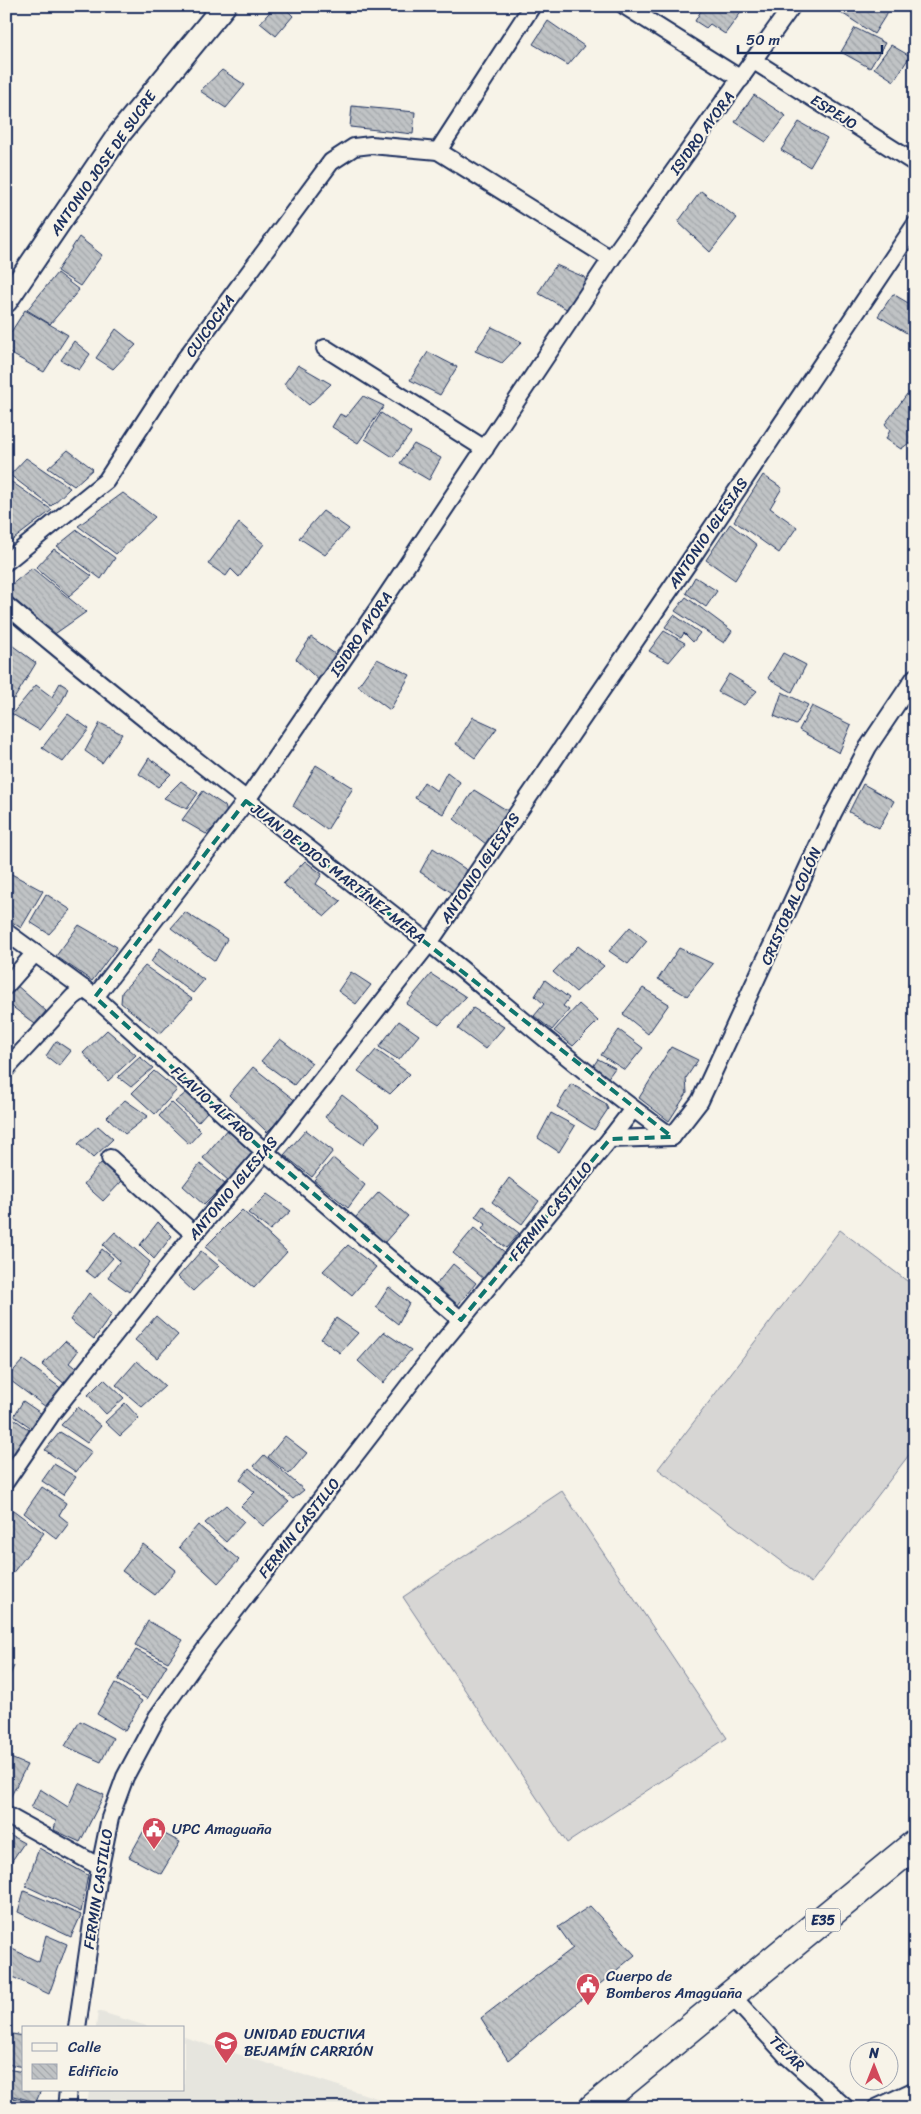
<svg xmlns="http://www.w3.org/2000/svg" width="921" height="2114" font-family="Sriracha,sans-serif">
	<defs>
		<pattern id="building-back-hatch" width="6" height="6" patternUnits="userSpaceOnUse" patternTransform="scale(1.25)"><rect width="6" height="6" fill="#c0c3c5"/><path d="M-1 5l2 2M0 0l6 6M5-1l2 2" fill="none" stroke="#a4a8ac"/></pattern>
	</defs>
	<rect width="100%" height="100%" fill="#f7f3e8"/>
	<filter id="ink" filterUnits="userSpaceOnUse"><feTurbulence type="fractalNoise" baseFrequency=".02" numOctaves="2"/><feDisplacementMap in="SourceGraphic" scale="10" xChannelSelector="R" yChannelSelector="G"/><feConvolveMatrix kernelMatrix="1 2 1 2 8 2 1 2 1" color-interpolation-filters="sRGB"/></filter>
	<g filter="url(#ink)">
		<!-- built -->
		<g fill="#e6e5de">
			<polygon points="98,2011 153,2028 96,2028"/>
			<polygon points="184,2037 408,2108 87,2108 89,2090 184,2090"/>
		</g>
		<!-- garden -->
		<g fill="#d7d6d4" stroke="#798299">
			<polygon points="840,1230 915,1287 915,1447 811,1583 658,1469"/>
			<polygon points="562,1491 727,1738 567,1843 403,1597"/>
		</g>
		<!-- building -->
		<g fill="url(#building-back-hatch)" stroke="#1b2f5e">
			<polygon points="275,6 283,6 293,16 276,36 260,23"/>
			<polygon points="704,6 743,6 745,7 725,34 710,24 706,28 695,21"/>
			<polygon points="839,6 883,6 889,10 874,34 837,10"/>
			<polygon points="548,21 584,46 568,65 533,44"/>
			<polygon points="855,28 885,43 870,68 841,52"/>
			<polygon points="891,45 910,56 894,81 874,68"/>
			<polygon points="222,70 245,85 226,108 200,91"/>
			<polygon points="754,95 786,116 766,142 735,122"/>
			<polygon points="352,106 415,112 413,134 350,127"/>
			<polygon points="799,122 827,138 810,167 781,150"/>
			<polygon points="701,191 737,218 710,252 678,222"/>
			<polygon points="79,237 102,255 80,286 57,271"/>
			<polygon points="556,265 584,277 589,287 572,312 538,293"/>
			<polygon points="57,273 79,290 50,324 27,310"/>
			<polygon points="893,294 915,307 915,338 878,316"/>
			<polygon points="25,310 68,335 44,372 6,351 6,340"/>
			<polygon points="492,327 522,342 502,363 475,351"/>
			<polygon points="116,329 136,345 113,369 96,358"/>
			<polygon points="74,341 90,354 79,370 61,360"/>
			<polygon points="428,352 457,367 440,395 410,380"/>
			<polygon points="298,365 331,384 309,405 284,384"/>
			<polygon points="907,394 915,398 915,447 909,443 901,449 886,439 890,430 885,424"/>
			<polygon points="363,396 384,406 358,443 332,427 340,414 346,417"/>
			<polygon points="381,413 411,433 393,457 365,439"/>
			<polygon points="414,444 441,458 429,480 400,463"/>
			<polygon points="68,450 93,469 74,486 48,468"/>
			<polygon points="26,458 70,488 51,506 10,475"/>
			<polygon points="763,475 782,488 770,508 797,527 779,553 734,521"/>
			<polygon points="6,478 52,510 6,545"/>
			<polygon points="123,493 155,517 116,554 78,526"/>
			<polygon points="323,511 349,529 325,555 299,538"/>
			<polygon points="239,523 264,544 239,577 231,569 226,576 208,564"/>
			<polygon points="730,524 757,545 735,580 706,560"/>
			<polygon points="77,530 115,558 101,579 57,546"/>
			<polygon points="54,549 92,576 69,596 36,568"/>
			<polygon points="32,568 86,612 49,638 6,599 6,589"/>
			<polygon points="695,577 717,591 706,607 686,593"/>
			<polygon points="686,597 732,631 724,643 675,611"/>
			<polygon points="674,615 700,633 693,642 684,633 681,638 665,627"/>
			<polygon points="664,631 685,643 669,662 649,651"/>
			<polygon points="311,637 342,659 325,686 296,659"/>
			<polygon points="9,643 36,663 14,699 6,693 6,646"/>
			<polygon points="783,653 806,665 792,692 768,678"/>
			<polygon points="377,659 410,675 390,710 358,686"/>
			<polygon points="729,674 757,691 744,705 718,692"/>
			<polygon points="60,683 68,688 62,701 39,730 12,714 36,685 52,697"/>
			<polygon points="782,692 808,705 796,725 774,716"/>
			<polygon points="812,706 851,725 839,753 799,730"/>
			<polygon points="68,714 89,729 63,762 42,748"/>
			<polygon points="473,717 497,728 475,758 456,744"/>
			<polygon points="100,723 122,734 102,763 85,751"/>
			<polygon points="149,758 171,774 158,787 139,774"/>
			<polygon points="316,765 353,788 327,830 293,806"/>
			<polygon points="447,772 460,782 443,814 415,798 424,782 437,791"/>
			<polygon points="181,781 198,793 187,809 164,798"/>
			<polygon points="863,784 894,801 879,828 849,812"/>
			<polygon points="474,790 513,814 486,844 454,819"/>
			<polygon points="203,791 225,806 228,816 206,834 182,820"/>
			<polygon points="433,848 470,872 454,894 420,872"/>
			<polygon points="305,861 322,874 316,884 341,901 325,916 283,884"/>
			<polygon points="6,871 43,891 21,928 6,918 8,906"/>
			<polygon points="46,894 71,910 49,934 30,922"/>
			<polygon points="185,912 227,939 215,961 171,928"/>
			<polygon points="79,925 117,947 92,981 56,956"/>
			<polygon points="630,927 647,941 628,964 609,951"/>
			<polygon points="578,946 604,966 576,992 553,972"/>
			<polygon points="160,948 204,980 193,993 151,962"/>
			<polygon points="679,948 713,964 687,996 658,979"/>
			<polygon points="145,966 192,999 160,1034 121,1003 122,992"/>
			<polygon points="351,972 371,985 356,1004 338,991"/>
			<polygon points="431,974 466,997 439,1025 406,1004"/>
			<polygon points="545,980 569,998 563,1006 569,1010 552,1030 534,1016 544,1004 535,996"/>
			<polygon points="15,984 46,1011 35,1024 6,1002 6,993"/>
			<polygon points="643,988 669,1004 648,1034 623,1014"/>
			<polygon points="579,1004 598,1021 573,1046 554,1031"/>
			<polygon points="473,1008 504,1027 485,1049 458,1029"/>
			<polygon points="399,1021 419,1035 399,1060 379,1047"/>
			<polygon points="107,1030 136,1055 108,1081 83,1053"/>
			<polygon points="619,1030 643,1048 625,1070 601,1055"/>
			<polygon points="280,1039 312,1063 294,1085 261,1061"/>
			<polygon points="56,1041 71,1051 59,1066 46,1056"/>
			<polygon points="671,1047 698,1060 686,1078 687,1093 669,1121 639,1098"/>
			<polygon points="376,1050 410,1074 390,1094 358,1071"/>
			<polygon points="140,1057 153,1068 131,1087 118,1077"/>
			<polygon points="598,1059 615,1068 607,1079 592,1068"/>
			<polygon points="253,1067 297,1102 267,1132 229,1095"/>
			<polygon points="154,1071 177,1090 155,1114 132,1093"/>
			<polygon points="571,1084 605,1103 608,1109 594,1130 557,1107"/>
			<polygon points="187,1092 207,1112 198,1122 175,1102"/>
			<polygon points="342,1095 380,1125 363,1144 325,1117"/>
			<polygon points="125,1100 148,1116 125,1134 107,1117"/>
			<polygon points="171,1102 201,1131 189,1144 159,1116"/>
			<polygon points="551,1113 575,1126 559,1152 538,1138"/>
			<polygon points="98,1126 113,1139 93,1158 78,1144"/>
			<polygon points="228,1128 254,1151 229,1181 203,1158"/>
			<polygon points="306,1130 333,1151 312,1177 284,1155"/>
			<polygon points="333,1158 365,1185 348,1208 314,1180"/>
			<polygon points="101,1163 123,1180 103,1201 84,1184"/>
			<polygon points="200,1164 225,1184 204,1205 183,1186"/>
			<polygon points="509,1178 539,1201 522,1224 492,1202"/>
			<polygon points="379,1192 408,1216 384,1243 355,1218"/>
			<polygon points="267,1194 291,1211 270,1230 248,1213"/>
			<polygon points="483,1206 519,1233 506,1248 482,1229 486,1224 475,1217"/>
			<polygon points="242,1210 287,1252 254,1288 205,1247"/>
			<polygon points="158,1222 172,1236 154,1259 140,1245"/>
			<polygon points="474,1228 506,1253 484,1279 453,1253"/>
			<polygon points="115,1232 150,1262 129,1292 108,1277 120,1261 103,1245"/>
			<polygon points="348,1245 376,1267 352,1295 323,1271"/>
			<polygon points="102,1249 113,1258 95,1278 86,1271"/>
			<polygon points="201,1251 219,1266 193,1291 178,1277"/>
			<polygon points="453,1264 476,1283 457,1306 434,1287"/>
			<polygon points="389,1287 409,1303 398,1324 376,1307"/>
			<polygon points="89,1293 112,1314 94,1339 70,1320"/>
			<polygon points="156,1316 178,1335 157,1358 135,1340"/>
			<polygon points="336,1318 358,1333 340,1353 321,1339"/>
			<polygon points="384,1332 411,1350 383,1383 358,1361"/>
			<polygon points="65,1341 78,1351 69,1363 79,1371 66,1385 42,1365"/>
			<polygon points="23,1360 62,1389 46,1407 7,1378"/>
			<polygon points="137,1361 165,1386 142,1407 116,1385"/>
			<polygon points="104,1379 124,1398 106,1414 88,1395"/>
			<polygon points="23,1401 42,1414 33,1429 14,1416"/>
			<polygon points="125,1403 139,1418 120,1436 105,1422"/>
			<polygon points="78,1407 101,1426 87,1443 61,1425"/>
			<polygon points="6,1413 32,1432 8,1460 6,1459"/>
			<polygon points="60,1432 92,1452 76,1472 45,1450"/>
			<polygon points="285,1436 307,1453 289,1474 268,1457"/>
			<polygon points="264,1455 304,1490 293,1499 254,1466"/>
			<polygon points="54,1464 76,1477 63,1495 42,1481"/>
			<polygon points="249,1468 289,1502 263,1526 241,1506 255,1492 240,1480"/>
			<polygon points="42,1487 66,1503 59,1515 69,1523 57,1539 24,1513"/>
			<polygon points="226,1505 244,1522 226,1542 205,1523"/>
			<polygon points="13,1510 44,1533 11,1575 6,1572 6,1519"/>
			<polygon points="198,1525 239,1560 218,1583 179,1547"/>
			<polygon points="143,1544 176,1570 155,1595 122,1571"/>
			<polygon points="148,1621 183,1640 168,1662 135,1645"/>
			<polygon points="136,1650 167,1665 147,1699 118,1680"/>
			<polygon points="6,1663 14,1666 6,1684"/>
			<polygon points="115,1683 142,1701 125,1731 97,1714"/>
			<polygon points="80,1721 113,1738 101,1762 65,1746"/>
			<polygon points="6,1756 27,1765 10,1798 6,1796"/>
			<polygon points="79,1783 104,1795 80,1842 54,1830 56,1821 31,1808 40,1789 68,1807"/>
			<polygon points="147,1825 180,1842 161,1874 129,1857"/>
			<polygon points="6,1833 24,1843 7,1868 6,1867"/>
			<polygon points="39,1848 88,1875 81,1912 26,1886"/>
			<polygon points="24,1891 81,1915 71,1937 18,1912"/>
			<polygon points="590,1906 635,1955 508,2060 481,2018 573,1948 558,1927"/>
			<polygon points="46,1935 67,1944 49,1994 6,1974 6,1946 39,1962"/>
			<polygon points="6,2033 24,2036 24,2067 6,2064"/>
			<polygon points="6,2069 24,2072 24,2090 41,2090 36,2102 6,2094"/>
			<polygon points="6,2096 45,2106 45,2108 6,2108"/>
		</g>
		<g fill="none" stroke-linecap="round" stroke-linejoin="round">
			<!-- street casing -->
			<g stroke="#1b2f5e" stroke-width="20">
				<g id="street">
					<polyline points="625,6 741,79"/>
					<polyline points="754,61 915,163"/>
					<polyline points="438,151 532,6"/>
					<polyline points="325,348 485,449"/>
					<polyline points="6,562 106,481 185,359 331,162 354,147 371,145 438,151 611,259 792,6"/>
					<path d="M6,605C144,721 286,831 428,942C509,1007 587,1077 672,1137"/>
					<polyline points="6,932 95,997 265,1152 461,1320"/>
					<polyline points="6,986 35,953"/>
					<polyline points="95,997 246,801 379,607 611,259"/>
					<polyline points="6,1069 73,997 84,989"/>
					<polyline points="672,1137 700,1101 833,813 868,747 915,677"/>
					<polyline points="610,1139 633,1109"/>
					<polyline points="110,1158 194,1234"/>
					<polyline points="6,1481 53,1412 194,1234 265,1152 429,943 695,553 915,225"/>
					<polyline points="6,1815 100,1867"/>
					<polyline points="731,1995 786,2055 846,2108"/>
					<polyline points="77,2028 100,1867 110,1818 125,1777 157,1717 206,1648 437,1349 610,1139 672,1137"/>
					<polyline points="66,2108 68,2090"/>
					<polyline points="876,2108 915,2090"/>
				</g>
			</g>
			<!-- secondary casing -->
			<g stroke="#1b2f5e" stroke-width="26">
				<polyline id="secondary" points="6,301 120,133 224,6"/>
			</g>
			<!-- highway casing -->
			<g stroke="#1b2f5e" stroke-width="31">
				<polyline id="highway" points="593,2108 915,1844"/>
			</g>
			<!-- street -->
			<use href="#street" stroke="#f7f3e8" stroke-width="16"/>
			<!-- secondary -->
			<use href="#secondary" stroke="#f7f3e8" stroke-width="22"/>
			<!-- highway -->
			<use href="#highway" stroke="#f7f3e8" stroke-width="28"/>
		</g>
	</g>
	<!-- marked area -->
	<path fill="none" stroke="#0f766e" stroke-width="4" stroke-dasharray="10 6" stroke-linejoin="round" d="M246,801L672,1137L610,1139L461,1320L265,1152L95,997Z"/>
	<!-- icons -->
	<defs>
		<g id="civic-pin" transform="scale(1.25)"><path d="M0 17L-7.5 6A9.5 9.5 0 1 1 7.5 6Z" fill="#d1495b" stroke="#f7f3e8"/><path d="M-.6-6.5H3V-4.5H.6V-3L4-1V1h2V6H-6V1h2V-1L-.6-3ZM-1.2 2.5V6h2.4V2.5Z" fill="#fff"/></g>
		<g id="school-pin" transform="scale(1.25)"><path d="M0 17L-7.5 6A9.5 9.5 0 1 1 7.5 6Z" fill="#d1495b" stroke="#f7f3e8"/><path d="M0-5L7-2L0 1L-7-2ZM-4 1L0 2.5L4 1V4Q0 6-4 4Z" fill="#fff"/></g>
	</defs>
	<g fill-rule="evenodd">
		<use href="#civic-pin" x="154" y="1829"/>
		<use href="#civic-pin" x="588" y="1985"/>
		<use href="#school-pin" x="226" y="2043"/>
	</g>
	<g text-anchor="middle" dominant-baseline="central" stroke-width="4" stroke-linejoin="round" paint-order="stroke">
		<!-- shield labels -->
		<rect fill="#f7f3e8" stroke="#5d6a87" stroke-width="1" x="805.5" y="1908.5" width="35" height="23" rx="4"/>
		<g font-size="14" font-weight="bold" fill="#1b2f5e">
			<text x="823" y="1920">E35</text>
		</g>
		<!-- street labels -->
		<g font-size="15" fill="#1b2f5e" stroke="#f7f3e8">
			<text transform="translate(834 112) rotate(32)">ESPEJO</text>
			<text transform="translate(702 133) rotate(-54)">ISIDRO AYORA</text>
			<text transform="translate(103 163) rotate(-55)">ANTONIO JOSE DE SUCRE</text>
			<text transform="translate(210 326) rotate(-54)">CUICOCHA</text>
			<text transform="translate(708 533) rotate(-56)">ANTONIO IGLESIAS</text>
			<text transform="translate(361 634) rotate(-56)">ISIDRO AYORA</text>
			<text transform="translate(480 868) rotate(-56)">ANTONIO IGLESIAS</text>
			<text transform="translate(338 873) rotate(38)">JUAN DE DIOS MARTÍNEZ MERA</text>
			<text transform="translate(791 906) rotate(-66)">CRISTOBAL COLÓN</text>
			<text transform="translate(213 1104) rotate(42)">FLAVIO ALFARO</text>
			<text transform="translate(233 1188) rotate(-50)">ANTONIO IGLESIAS</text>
			<text transform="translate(551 1211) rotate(-51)">FERMIN CASTILLO</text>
			<text transform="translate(299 1528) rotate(-52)">FERMIN CASTILLO</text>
			<text transform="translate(98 1889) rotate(-81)">FERMIN CASTILLO</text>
			<text transform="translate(787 2053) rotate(45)">TEJAR</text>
		</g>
		<!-- poi labels -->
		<g font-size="15" fill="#1b2f5e" stroke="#f7f3e8" text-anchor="start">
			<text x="172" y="1829">UPC Amaguaña</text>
			<text x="606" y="1976">Cuerpo de<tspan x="606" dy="17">Bomberos Amaguaña</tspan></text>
			<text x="244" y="2034">UNIDAD EDUCTIVA<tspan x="244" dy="17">BEJAMÍN CARRIÓN</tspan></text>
		</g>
	</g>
	<!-- margin -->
	<rect width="921" height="2114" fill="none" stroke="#f7f3e8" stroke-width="25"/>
	<rect x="12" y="12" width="896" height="2089" fill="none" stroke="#1b2f5e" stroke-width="2" filter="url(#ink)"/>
	<!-- legend -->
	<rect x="22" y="2026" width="162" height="65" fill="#f7f3e8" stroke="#9fa5b1"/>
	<rect x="32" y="2043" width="25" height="8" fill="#f7f3e8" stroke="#9fa5b1"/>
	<text x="68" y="2052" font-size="15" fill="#1b2f5e">Calle</text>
	<rect x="32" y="2064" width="25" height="15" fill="url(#building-back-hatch)" stroke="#9fa5b1"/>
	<text x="68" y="2076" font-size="15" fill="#1b2f5e">Edificio</text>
	<!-- north arrow -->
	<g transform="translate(874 2066)"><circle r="24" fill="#f7f3e8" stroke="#9fa5b1"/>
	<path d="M0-4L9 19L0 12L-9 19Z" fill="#d1495b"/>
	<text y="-8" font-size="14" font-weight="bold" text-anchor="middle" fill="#1b2f5e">N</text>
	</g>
	<!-- scale -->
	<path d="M738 45v8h144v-8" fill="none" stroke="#1b2f5e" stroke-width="2.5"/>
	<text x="746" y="45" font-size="15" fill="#1b2f5e" stroke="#f7f3e8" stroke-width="4" paint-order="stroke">50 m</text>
</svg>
